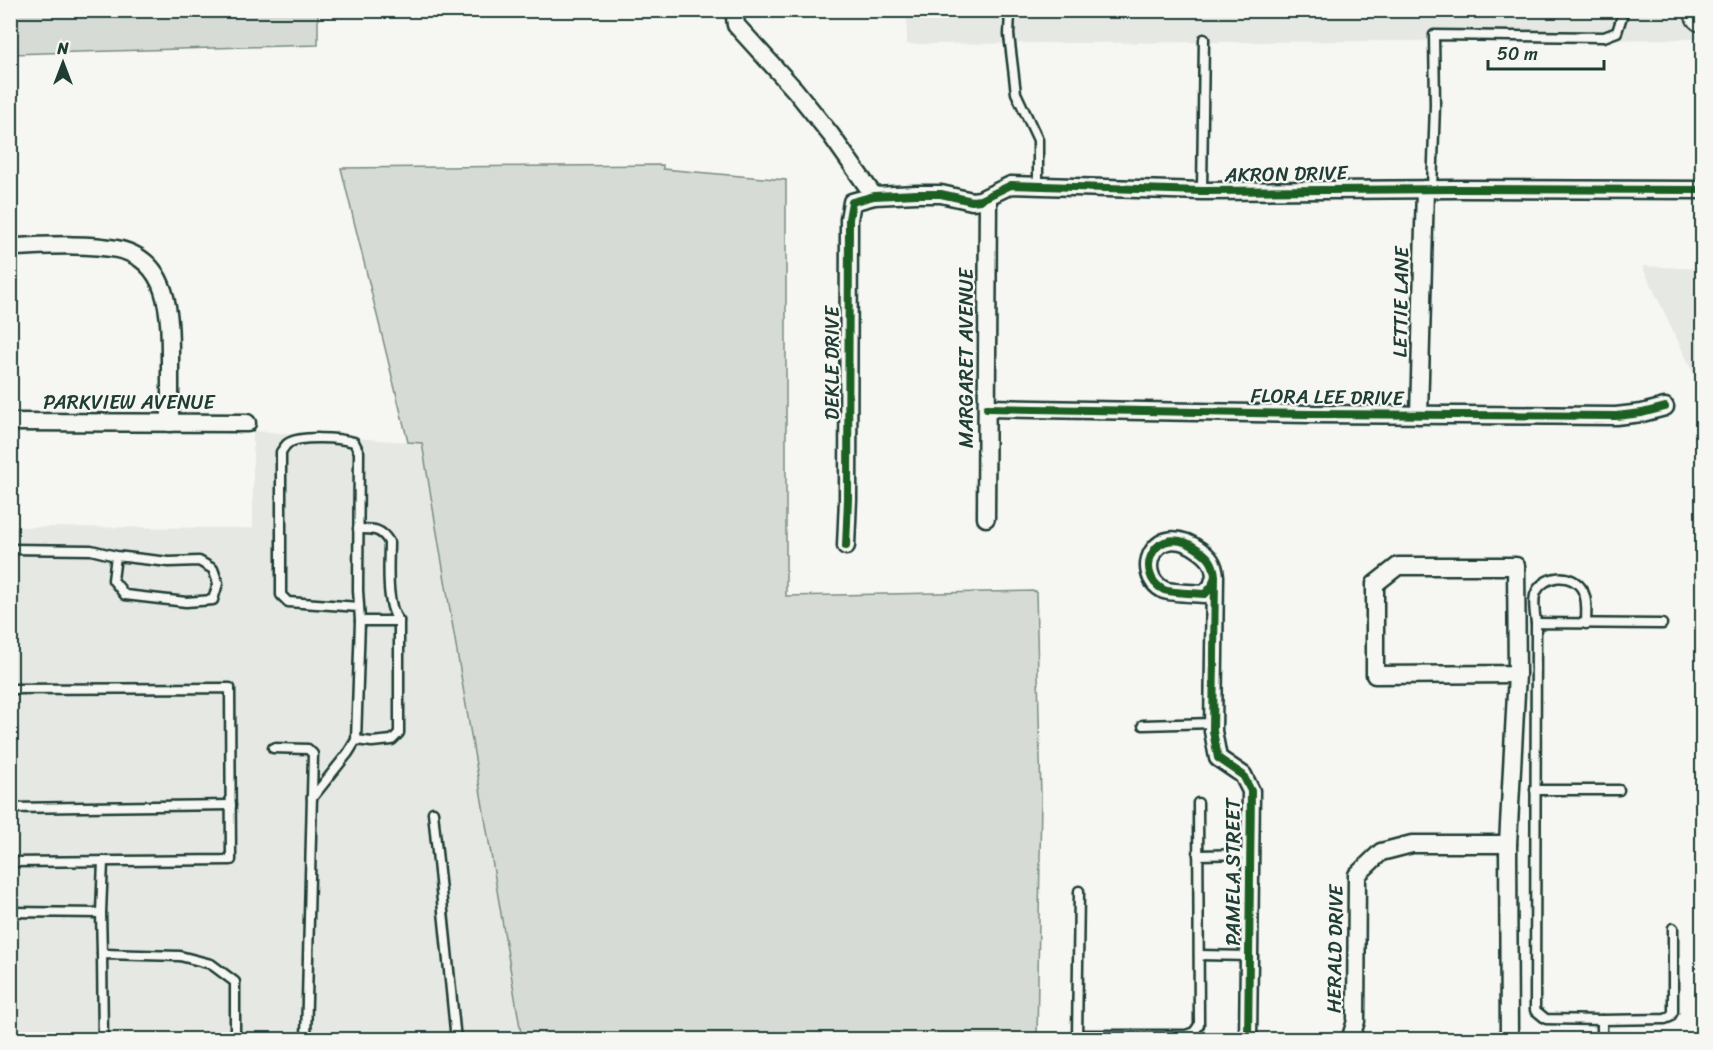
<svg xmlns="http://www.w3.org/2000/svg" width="1713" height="1050" font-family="Sriracha,sans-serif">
	<rect width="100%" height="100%" fill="#f6f6f2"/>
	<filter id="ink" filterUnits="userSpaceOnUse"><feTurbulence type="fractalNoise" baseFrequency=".0167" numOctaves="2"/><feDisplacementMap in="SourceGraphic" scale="12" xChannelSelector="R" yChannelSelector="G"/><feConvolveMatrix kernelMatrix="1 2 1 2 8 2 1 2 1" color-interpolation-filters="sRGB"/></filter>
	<g filter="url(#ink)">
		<!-- built -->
		<g fill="#e6e8e4">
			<polygon points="907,10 1682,10 1699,39 907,44"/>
			<polygon points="1642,266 1702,269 1702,391"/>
			<polygon points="253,431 422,443 522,1039 11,1040 11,527 253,528"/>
		</g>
		<!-- green -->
		<g fill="#d6dbd6" stroke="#7a8c85" stroke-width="1.5">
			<polygon points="10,11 318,11 318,45 11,54"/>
			<polygon points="663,165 663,169 786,180 786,596 1036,591 1041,798 1037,1039 522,1039 422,443 408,442 341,168"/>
		</g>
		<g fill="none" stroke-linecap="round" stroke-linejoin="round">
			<!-- lane casing -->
			<g stroke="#1f3d34" stroke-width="13">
				<g id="lane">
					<polyline points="1010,10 1009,35 1016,93 1038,140 1038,186"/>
					<polyline points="1432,189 1435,105 1434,35 1604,37 1617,32 1624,10"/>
					<polyline points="1202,191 1204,39"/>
					<path d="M358,529C372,529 381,528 389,542C389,563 385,606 399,621"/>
					<polyline points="10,549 91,550 116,556 169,562 199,561 213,569 218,583 213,600 186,602 125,595 113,580 116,556"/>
					<path d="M359,607L288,602L281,595V452C283,449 285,446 287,444C300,435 339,438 354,442L359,452L358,590L360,621"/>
					<path d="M1536,623C1535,615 1533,604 1535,595C1542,574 1573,571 1583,591C1588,601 1586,613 1586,624"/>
					<polyline points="10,689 230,688 231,860 10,862"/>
					<polyline points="1143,725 1213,723"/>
					<polyline points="273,748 308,749 313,754 306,1040"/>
					<polyline points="1535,790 1619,790"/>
					<polyline points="312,798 348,753 356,740 360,621 399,621 399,733 392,740 372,742 356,740"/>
					<polyline points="10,808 231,805"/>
					<polyline points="433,812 456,1040"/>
					<polyline points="1198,855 1251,854"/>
					<polyline points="10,912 101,913 103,861"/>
					<polyline points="101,913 102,954"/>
					<polyline points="1199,955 1249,956"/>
					<polyline points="1602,1020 1546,1019 1535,1010 1536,623 1662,624"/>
					<polyline points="1077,1035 1186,1035 1194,1032 1199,1025 1198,803"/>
					<polyline points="1077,1039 1079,891"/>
					<polyline points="103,1040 102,954 180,956 211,964 235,982 235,1040"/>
					<polyline points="1602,1040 1602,1020 1665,1019 1670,1017 1673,1012 1673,928"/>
				</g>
			</g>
			<!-- street casing -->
			<g stroke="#1f3d34" stroke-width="21">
				<g id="street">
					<polyline points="734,10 736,25 795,90 831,135 874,196"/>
					<path d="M10,247C43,246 85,243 117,249C170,260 170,315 170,358C170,380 170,401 170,423"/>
					<polyline points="987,408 1310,414 1616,416 1642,413 1665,407"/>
					<polyline points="1419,415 1425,189"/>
					<polyline points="10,422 247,423"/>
					<polyline points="986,518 988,197"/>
					<polyline points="846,546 848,499 849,219 852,202 874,196 917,194 941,194 972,201 980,200 1011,185 1202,191 1457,189 1702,190"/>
					<polygon points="1398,566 1516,566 1517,674 1375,675 1375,584"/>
					<path d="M1215,576L1212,586L1205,594C1195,593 1172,593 1164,590C1132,574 1155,518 1199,550C1209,557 1214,563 1215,576L1213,731L1218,758L1243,775L1251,791L1248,1040"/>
					<polyline points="1350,1040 1356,1021 1357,875 1381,852 1412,844 1508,844"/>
					<polyline points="1509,1040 1508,844 1517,674"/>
				</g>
			</g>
			<!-- highway casing -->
			<g stroke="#1f3d34" stroke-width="36">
				<polyline id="highway" points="1700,10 1702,15"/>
			</g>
			<!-- lane -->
			<use href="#lane" stroke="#f6f6f2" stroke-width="8"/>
			<!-- street -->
			<use href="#street" stroke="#f6f6f2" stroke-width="16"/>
			<!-- highway -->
			<use href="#highway" stroke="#f6f6f2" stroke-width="32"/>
			<!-- cycleway casing -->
			<g stroke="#f6f6f2" stroke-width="11">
				<g id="cycleway">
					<polyline points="987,408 1310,414 1616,416 1642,413 1665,407"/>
					<polyline points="846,546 848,499 849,219 852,202 874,196 917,194 941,194 972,201 980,200 1011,185 1202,191 1457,189 1702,190"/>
					<path d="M1215,576L1212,586L1205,594C1195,593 1172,593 1164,590C1132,574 1155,518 1199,550C1209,557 1214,563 1215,576L1213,731L1218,758L1243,775L1251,791L1248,1040"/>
				</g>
			</g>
			<!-- cycleway -->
			<use href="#cycleway" stroke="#1b5e20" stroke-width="8"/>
		</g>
	</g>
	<g text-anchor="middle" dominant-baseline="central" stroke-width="4.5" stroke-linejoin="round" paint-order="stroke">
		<!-- street labels -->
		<g font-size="20" fill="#1f3d34" stroke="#f6f6f2">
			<text transform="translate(1286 174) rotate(-1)">AKRON DRIVE</text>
			<text transform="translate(1401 302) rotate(-89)">LETTIE LANE</text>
			<text transform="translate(966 358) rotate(-90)">MARGARET AVENUE</text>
			<text transform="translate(832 363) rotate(-90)">DEKLE DRIVE</text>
			<text transform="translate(1327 397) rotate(1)">FLORA LEE DRIVE</text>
			<text x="129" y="402">PARKVIEW AVENUE</text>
			<text transform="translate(1233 872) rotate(-90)">PAMELA STREET</text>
			<text transform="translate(1335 949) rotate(-89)">HERALD DRIVE</text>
		</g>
	</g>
	<!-- margin -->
	<rect width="1713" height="1050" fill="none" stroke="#f6f6f2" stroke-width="36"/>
	<rect x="18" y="18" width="1677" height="1014" fill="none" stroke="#1f3d34" stroke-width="2" filter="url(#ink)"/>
	<!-- north arrow -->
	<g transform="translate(63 63)" stroke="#f6f6f2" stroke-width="4.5" paint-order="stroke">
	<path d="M0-4.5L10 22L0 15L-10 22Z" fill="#1f3d34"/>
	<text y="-9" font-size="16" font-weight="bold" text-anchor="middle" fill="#1f3d34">N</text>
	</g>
	<!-- scale -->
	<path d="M1488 60v9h116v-9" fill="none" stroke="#1f3d34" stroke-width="3"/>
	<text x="1497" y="60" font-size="18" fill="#1f3d34" stroke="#f6f6f2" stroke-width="4.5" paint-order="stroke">50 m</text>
</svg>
